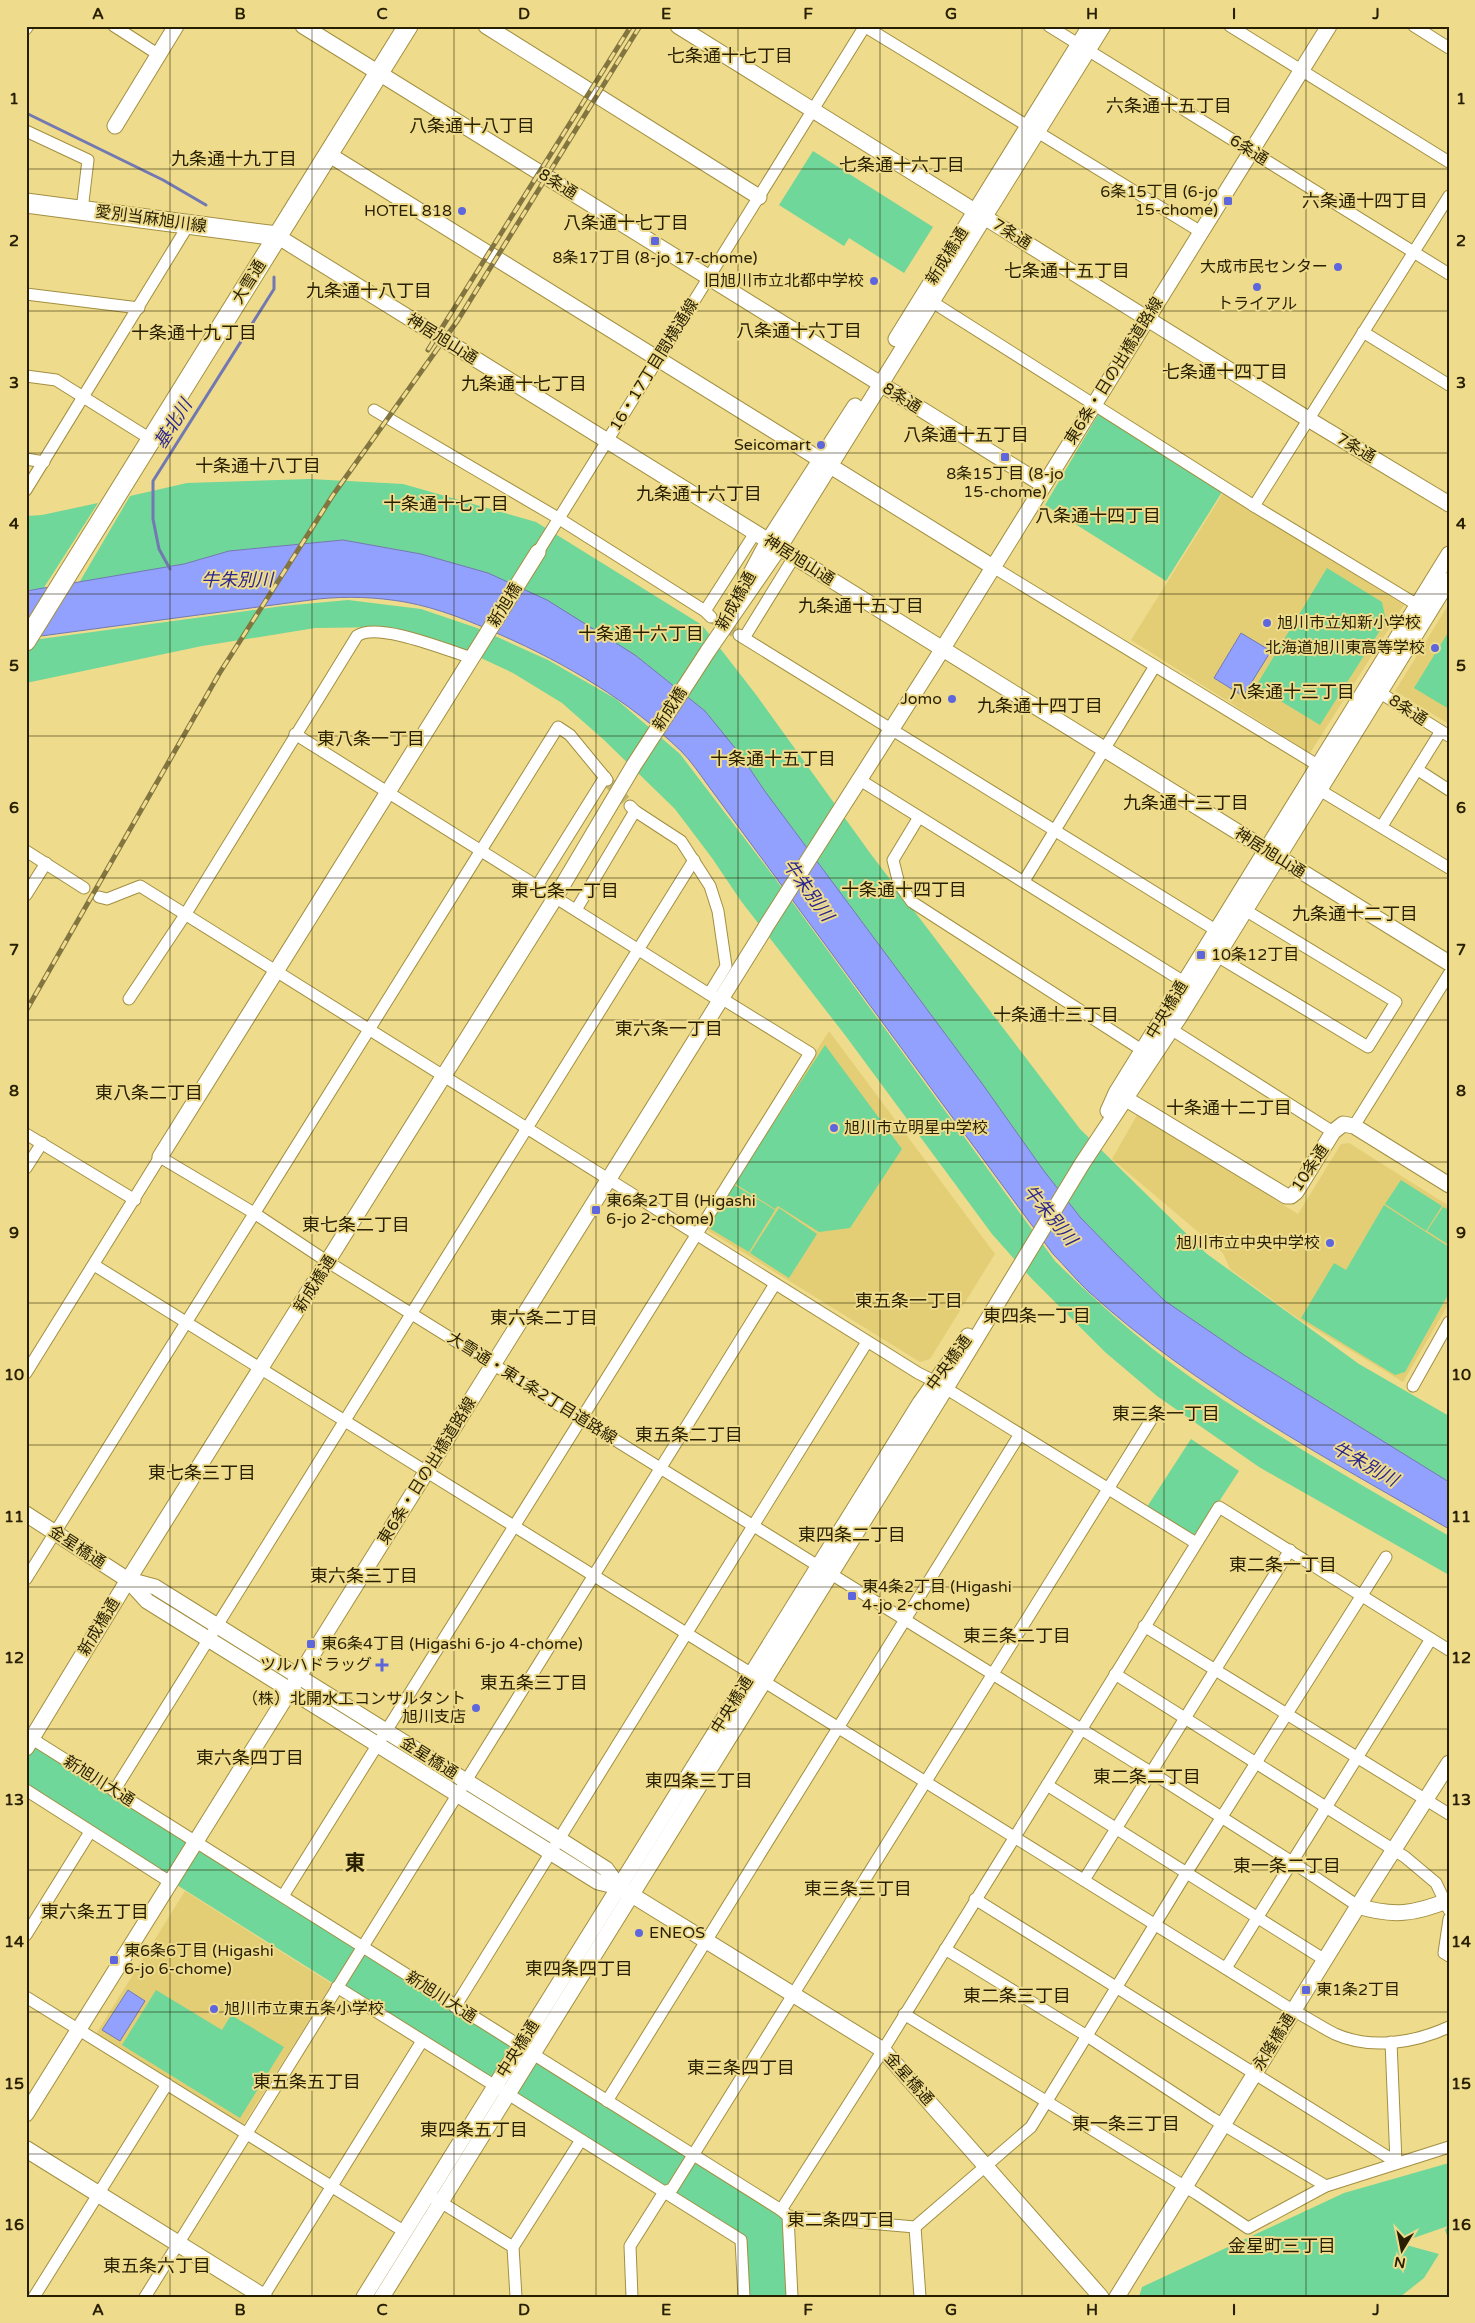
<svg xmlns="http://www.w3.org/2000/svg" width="1475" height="2323" font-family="'Varela Round','Noto Sans JP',sans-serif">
	<rect width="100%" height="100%" fill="#eedb8c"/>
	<!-- built -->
	<g fill="#e3ce76">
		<polygon points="1223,493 1404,605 1310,753 1131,640"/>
		<polygon points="1449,604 1449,724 1395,691"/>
		<polygon points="829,1031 995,1254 930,1359 920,1362 707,1230 706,1224"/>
		<polygon points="1137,1115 1298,1214 1341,1144 1349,1143 1449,1206 1449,1303 1403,1382 1300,1320 1230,1269 1223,1253 1112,1159"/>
		<polygon points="185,1891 332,1984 243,2125 96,2034"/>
	</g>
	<!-- green -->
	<g fill="#6ed799">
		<polygon points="813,151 933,227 904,273 849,238 844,246 779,205"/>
		<polygon points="1099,413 1222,492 1166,581 1045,505"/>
		<polygon points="310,479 403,484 536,522 702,625 757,696 870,853 1080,1129 1207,1254 1359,1364 1449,1416 1449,1482 1244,1355 1165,1301 1116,1254 1080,1217 1044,1171 981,1082 764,790 740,754 705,711 635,655 600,633 488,573 421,554 343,540 229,551 184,564 79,583 130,496 187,483"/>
		<polygon points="98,503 43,589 26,590 26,516 42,515"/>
		<polygon points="1327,568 1382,602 1386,621 1320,725 1256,686"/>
		<path d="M348,600L421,609L477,628L548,660L616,699L680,754L774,877L1055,1261C1102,1307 1151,1351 1206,1388C1284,1442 1367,1488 1449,1536V1575L1259,1467L1157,1396L1105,1352L1032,1279L992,1234L845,1035L741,901L712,858L675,809L603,739L562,703L513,673L453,645L386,627L315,628L266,636L202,646L26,683V641L283,606Z"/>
		<polygon points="1449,631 1449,709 1414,688"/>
		<polygon points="825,1045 902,1149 850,1228 819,1232 778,1206 775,1209 734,1183"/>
		<polygon points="1401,1180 1442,1206 1426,1231 1385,1204"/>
		<polygon points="733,1184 775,1210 749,1252 709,1228 708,1224"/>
		<polygon points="1384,1205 1449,1247 1449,1293 1405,1372 1395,1375 1301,1318 1334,1263 1346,1270"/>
		<polygon points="1443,1207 1449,1210 1449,1245 1427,1231"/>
		<polygon points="779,1208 817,1234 789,1278 750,1253"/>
		<polygon points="1191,1439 1239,1471 1195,1538 1147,1507"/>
		<polygon points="26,1735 788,2216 790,2297 745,2297 741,2240 26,1790"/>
		<polygon points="156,1990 222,2030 231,2015 284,2047 240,2118 122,2045"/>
		<polygon points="1449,2163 1449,2241 1445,2230 1448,2226 1399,2243 1439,2254 1424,2278 1400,2297 1139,2297 1142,2287 1344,2193"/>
	</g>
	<!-- water -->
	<g fill="#92a0fe" stroke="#7279b2">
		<path d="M343,540L421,554L488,573L547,600L635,655L705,711L740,754L764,790L981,1082L1044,1171L1080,1217L1116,1254L1165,1301L1244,1355L1449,1482V1529C1325,1457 1196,1389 1089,1292C1076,1280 1065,1266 1053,1254L707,784C699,773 691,761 681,751C629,701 567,664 501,635C470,621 438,608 405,602C376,597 347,596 318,599L26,638V591L184,564L229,551Z"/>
		<polygon points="1241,633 1271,651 1243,696 1214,678"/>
		<polygon points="128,1990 145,2001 120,2041 102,2030"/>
	</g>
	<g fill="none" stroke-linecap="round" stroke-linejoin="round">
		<!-- stream -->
		<g stroke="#7279b2" stroke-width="3">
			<polyline points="26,113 163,180 206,205"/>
			<polyline points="170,569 159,549 153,519 153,481 274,289 274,277"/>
		</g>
		<!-- minor-tunnel -->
		<g stroke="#c6b570" stroke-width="11" stroke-dasharray="11 5.5" stroke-linecap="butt">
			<polyline points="711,617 739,635"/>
			<polyline points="607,780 630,806"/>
		</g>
		<!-- minor casing -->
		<g stroke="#a28f41" stroke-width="13">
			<g id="minor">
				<polyline points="114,26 159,55"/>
				<polyline points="864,26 1201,232"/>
				<polyline points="1049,26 1449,274"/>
				<polyline points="1230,26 1449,162"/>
				<polyline points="1414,26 1449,48"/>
				<polyline points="26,29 28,26"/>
				<polyline points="26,131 88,160 82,210"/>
				<polyline points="26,294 139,308"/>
				<polyline points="926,298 1254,506 1424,609"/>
				<polyline points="1363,332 1449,385"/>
				<polyline points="26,376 56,380 152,440"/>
				<polyline points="374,410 558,518 705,611 711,617"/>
				<polyline points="26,459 44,462"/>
				<polyline points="26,490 189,224"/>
				<polyline points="1254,506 1449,196"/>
				<polyline points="538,552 865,26"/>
				<polyline points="993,567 1324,769"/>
				<polyline points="705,611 755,533"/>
				<polyline points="739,635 1222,934"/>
				<polyline points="744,638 794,557"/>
				<polyline points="1374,689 1449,736"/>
				<polyline points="295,734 720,1001"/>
				<polyline points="1418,770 1449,790"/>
				<polyline points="860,780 1184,982"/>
				<polyline points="1313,786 1449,868"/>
				<polyline points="630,806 635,811 681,841 710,886 718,911 726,966 709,994"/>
				<polyline points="919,817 893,860 899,884 912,902 1148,1054"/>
				<polyline points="1382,826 1441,731"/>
				<polyline points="26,851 84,888"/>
				<polyline points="1024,881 1155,666"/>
				<polyline points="537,886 605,777"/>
				<polyline points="26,895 46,863"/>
				<polyline points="99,897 107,899 140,886 918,1373 934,1381 1196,1543"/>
				<polyline points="576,910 635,811"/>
				<polyline points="1217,956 1368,1047 1396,1002 1245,910"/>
				<path d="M129,999L185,915L357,636C377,621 449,651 472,658"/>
				<polyline points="1166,1026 1333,1132"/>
				<polyline points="1354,1126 1449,974"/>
				<polyline points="26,1134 135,1200"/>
				<polyline points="26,1168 42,1143"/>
				<path d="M94,1265L1294,2011C1308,2018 1321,2027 1335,2034C1371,2050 1414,2043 1449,2027"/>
				<polyline points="26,1373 160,1157 254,1213 328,1262 1152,1773 1292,1862 1358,1906"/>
				<polyline points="1413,1386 1449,1322"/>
				<polyline points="26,1579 558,727 570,735 607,780"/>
				<polyline points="1144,1626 1449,1814"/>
				<polyline points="1115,1674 1405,1857 1436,1883 1449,1910"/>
				<polyline points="26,1735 781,2210 788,2216 792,2297"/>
				<polyline points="1047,1785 1325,1960"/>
				<polyline points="26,1790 170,1882"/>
				<polyline points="114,1791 694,860"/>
				<polyline points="1084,1880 1290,1550"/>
				<polyline points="283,1896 810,1053 721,998"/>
				<polyline points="975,1899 1396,2162"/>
				<polyline points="1449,1919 1444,1953 1449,1956"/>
				<polyline points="26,1935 90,1832"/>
				<polyline points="945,1949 1087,2036 1212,2118 1326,2186"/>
				<polyline points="1226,1968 1431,1639"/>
				<polyline points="337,1987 741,2240 744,2297"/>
				<polyline points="26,1997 405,2232"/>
				<polyline points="455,2007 867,1342"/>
				<polyline points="904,2014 1197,2194 1248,2228 1326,2186 1449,2147"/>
				<polyline points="1391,2042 1396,2162"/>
				<polyline points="607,2101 1020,1434"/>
				<polyline points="434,2198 513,2247"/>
				<polyline points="781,2210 883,2050 1219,1507 1449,1650"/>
				<polyline points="788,2216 915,2227 1031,2127 1187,1872 1386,1557"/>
				<polyline points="915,2227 920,2297"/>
				<polyline points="34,2297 167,2084"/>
				<polyline points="145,2297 775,1284"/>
				<polyline points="263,2297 422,2041"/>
				<polyline points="516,2297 513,2247 581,2140"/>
				<polyline points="632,2297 630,2246 664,2192 672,2189 1151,1420"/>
			</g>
		</g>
		<!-- tertiary casing -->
		<g stroke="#a28f41" stroke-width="17">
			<g id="tertiary">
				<polyline points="303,26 1042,484"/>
				<polyline points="486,26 759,197"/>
				<polyline points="678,26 1308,419 1449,504"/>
				<polyline points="115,126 176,26"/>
				<polyline points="328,154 993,567"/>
				<polyline points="277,236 1449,963"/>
				<polyline points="896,339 1090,26"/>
				<polyline points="751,573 768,541 855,406"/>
				<polyline points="765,928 935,661 1329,26"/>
				<polyline points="1118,1094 1286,1196 1291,1196 1296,1192 1333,1132 1343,1124 1354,1126 1449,1185"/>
				<polyline points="1108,1111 1116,1093 1449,554"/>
				<polyline points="160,1157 538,552"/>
				<polyline points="26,1514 128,1580 147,1601 598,1882 619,1887 883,2050 1101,2297"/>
				<polyline points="129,1580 155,1587 559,1839 606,1869 619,1887"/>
				<polyline points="26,1748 128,1580 555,898 634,765 708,651 779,548 1103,26"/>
				<path d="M1358,1906C1393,1917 1415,1914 1449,1900"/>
				<polyline points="26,2114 764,930"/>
				<polyline points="364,2297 920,1403 968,1336"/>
				<polyline points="382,2297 946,1388 1082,1164 1180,1016 1449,580"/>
				<polyline points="1117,2297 1358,1906 1449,1763"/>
			</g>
		</g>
		<!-- secondary casing -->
		<g stroke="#a28f41" stroke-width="18">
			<polyline id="secondary" points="26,2149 264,2297"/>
		</g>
		<!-- primary casing -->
		<g stroke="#a28f41" stroke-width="21">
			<polyline id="primary" points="26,203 277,236"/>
		</g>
		<!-- trunk casing -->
		<g stroke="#a28f41" stroke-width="21">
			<polyline id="trunk" points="26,641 408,26"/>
		</g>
		<!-- minor -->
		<use href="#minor" stroke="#fff" stroke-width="11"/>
		<!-- tertiary -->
		<use href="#tertiary" stroke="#fff" stroke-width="15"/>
		<!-- secondary -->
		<use href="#secondary" stroke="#fff" stroke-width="16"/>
		<!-- primary -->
		<use href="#primary" stroke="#fff" stroke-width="19"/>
		<!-- trunk -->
		<use href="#trunk" stroke="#fff" stroke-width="19"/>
		<!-- rail casing -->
		<g stroke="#827540" stroke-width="5">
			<g id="rail">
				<polyline points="428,350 631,26"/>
				<polyline points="26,1011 219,674 333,495 458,320 640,26"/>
			</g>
		</g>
		<!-- rail -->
		<use href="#rail" stroke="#eedb8c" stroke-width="3" stroke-dasharray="9" stroke-linecap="butt"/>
	</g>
	<!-- grid -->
	<path fill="none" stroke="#271f00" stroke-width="1" stroke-opacity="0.55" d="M170,26V2297M312,26V2297M454,26V2297M596,26V2297M738,26V2297M880,26V2297M1022,26V2297M1164,26V2297M1306,26V2297M26,169H1449M26,311H1449M26,453H1449M26,594H1449M26,736H1449M26,878H1449M26,1020H1449M26,1162H1449M26,1303H1449M26,1445H1449M26,1587H1449M26,1729H1449M26,1870H1449M26,2012H1449M26,2154H1449"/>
	<!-- markers -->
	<g fill="#5d66dd" stroke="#eedb8c" stroke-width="2">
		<rect x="1223" y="196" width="10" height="10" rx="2.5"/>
		<circle cx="462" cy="211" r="5"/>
		<rect x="650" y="236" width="10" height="10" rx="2.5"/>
		<circle cx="1338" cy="267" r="5"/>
		<circle cx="874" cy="281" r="5"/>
		<circle cx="1257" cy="287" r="5"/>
		<circle cx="821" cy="445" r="5"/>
		<rect x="1000" y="452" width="10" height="10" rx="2.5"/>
		<circle cx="1267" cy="623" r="5"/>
		<circle cx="1435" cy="648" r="5"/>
		<circle cx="952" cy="699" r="5"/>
		<rect x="1196" y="950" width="10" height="10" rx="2.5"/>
		<circle cx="834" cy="1128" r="5"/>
		<rect x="591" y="1205" width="10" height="10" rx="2.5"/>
		<circle cx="1330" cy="1243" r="5"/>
		<rect x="847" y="1591" width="10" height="10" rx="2.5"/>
		<rect x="306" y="1639" width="10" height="10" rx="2.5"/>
		<path d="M379.5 1657.5h5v5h5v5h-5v5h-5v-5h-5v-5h5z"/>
		<circle cx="476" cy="1708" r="5"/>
		<circle cx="639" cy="1933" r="5"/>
		<rect x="109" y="1955" width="10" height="10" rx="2.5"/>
		<rect x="1301" y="1985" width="10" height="10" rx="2.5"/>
		<circle cx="214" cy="2009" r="5"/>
	</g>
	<g text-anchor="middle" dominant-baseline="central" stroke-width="4" stroke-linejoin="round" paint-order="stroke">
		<!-- street labels -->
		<g font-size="16" fill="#271f00" stroke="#eedb8c">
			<text transform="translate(1249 150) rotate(32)">6条通</text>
			<text transform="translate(558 184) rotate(32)">8条通</text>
			<text transform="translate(151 219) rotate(8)">愛別当麻旭川線</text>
			<text transform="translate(1012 234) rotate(32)">7条通</text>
			<text transform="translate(947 256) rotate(-58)">新成橋通</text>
			<text transform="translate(249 282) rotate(-58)">大雪通</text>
			<text transform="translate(442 339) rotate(32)">神居旭山通</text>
			<text transform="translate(654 365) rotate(-58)">16・17丁目間横通線</text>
			<text transform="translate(1114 371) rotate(-58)">東6条・日の出橋道路線</text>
			<text transform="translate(902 398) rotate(32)">8条通</text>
			<text transform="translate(1356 448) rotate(31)">7条通</text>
			<text transform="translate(799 560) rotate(32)">神居旭山通</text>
			<text transform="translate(736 601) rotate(-61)">新成橋通</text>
			<text transform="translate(505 605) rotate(-58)">新旭橋</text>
			<text transform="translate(670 709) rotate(-57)">新成橋</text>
			<text transform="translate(1408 710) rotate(33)">8条通</text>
			<text transform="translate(1270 853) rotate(32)">神居旭山通</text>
			<text transform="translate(1167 1010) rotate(-59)">中央橋通</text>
			<text transform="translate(1310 1168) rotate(-56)">10条通</text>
			<text transform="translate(315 1284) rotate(-58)">新成橋通</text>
			<text transform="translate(949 1363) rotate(-54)">中央橋通</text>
			<text transform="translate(532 1388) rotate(32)">大雪通・東1条2丁目道路線</text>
			<text transform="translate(427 1471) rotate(-58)">東6条・日の出橋道路線</text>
			<text transform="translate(77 1547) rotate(33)">金星橋通</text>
			<text transform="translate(99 1627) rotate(-59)">新成橋通</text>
			<text transform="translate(732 1705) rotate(-58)">中央橋通</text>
			<text transform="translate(429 1758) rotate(32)">金星橋通</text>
			<text transform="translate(99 1781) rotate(32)">新旭川大通</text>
			<text transform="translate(441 1997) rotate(33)">新旭川大通</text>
			<text transform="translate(1274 2042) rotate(-58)">永隆橋通</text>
			<text transform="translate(518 2049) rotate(-58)">中央橋通</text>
			<text transform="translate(909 2079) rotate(48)">金星橋通</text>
		</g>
		<!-- poi labels -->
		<g font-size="16" fill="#271f00" stroke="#eedb8c" text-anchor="end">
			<text x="1218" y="192">6条15丁目 (6-jo<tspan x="1218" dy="18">15-chome)</tspan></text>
			<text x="452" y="211">HOTEL 818</text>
			<text x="655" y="258" text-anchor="middle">8条17丁目 (8-jo 17-chome)</text>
			<text x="1328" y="267">大成市民センター</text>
			<text x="864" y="281">旧旭川市立北都中学校</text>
			<text x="1257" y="304" text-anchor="middle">トライアル</text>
			<text x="811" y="445">Seicomart</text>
			<text x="1005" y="474" text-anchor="middle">8条15丁目 (8-jo<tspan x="1005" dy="18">15-chome)</tspan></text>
			<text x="1277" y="623" text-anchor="start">旭川市立知新小学校</text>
			<text x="1425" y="648">北海道旭川東高等学校</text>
			<text x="942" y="699">Jomo</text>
			<text x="1211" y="955" text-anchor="start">10条12丁目</text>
			<text x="844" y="1128" text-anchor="start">旭川市立明星中学校</text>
			<text x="606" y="1201" text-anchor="start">東6条2丁目 (Higashi<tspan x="606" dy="18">6-jo 2-chome)</tspan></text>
			<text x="1320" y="1243">旭川市立中央中学校</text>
			<text x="862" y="1587" text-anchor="start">東4条2丁目 (Higashi<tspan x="862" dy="18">4-jo 2-chome)</tspan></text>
			<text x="321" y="1644" text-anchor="start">東6条4丁目 (Higashi 6-jo 4-chome)</text>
			<text x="372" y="1665">ツルハドラッグ</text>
			<text x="466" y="1699">（株）北開水工コンサルタント<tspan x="466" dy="18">旭川支店</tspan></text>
			<text x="649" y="1933" text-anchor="start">ENEOS</text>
			<text x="124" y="1951" text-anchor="start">東6条6丁目 (Higashi<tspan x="124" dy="18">6-jo 6-chome)</tspan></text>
			<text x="1316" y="1990" text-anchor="start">東1条2丁目</text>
			<text x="224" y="2009" text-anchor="start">旭川市立東五条小学校</text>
		</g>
		<!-- neighbourhood labels -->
		<g font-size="18" fill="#271f00" stroke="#eedb8c">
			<text x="730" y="56">七条通十七丁目</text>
			<text x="1169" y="106">六条通十五丁目</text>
			<text x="472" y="126">八条通十八丁目</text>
			<text x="234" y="159">九条通十九丁目</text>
			<text x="902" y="165">七条通十六丁目</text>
			<text x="1365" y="201">六条通十四丁目</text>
			<text x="626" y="223">八条通十七丁目</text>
			<text x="1067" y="271">七条通十五丁目</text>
			<text x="369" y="291">九条通十八丁目</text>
			<text x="799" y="331">八条通十六丁目</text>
			<text x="194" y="333">十条通十九丁目</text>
			<text x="1225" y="372">七条通十四丁目</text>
			<text x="524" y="384">九条通十七丁目</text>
			<text x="966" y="435">八条通十五丁目</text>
			<text x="258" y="466">十条通十八丁目</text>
			<text x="699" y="494">九条通十六丁目</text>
			<text x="446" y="504">十条通十七丁目</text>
			<text x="1098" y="516">八条通十四丁目</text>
			<text x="861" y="606">九条通十五丁目</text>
			<text x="641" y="634">十条通十六丁目</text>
			<text x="1292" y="692">八条通十三丁目</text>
			<text x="1040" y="706">九条通十四丁目</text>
			<text x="371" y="739">東八条一丁目</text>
			<text x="773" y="759">十条通十五丁目</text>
			<text x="1186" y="803">九条通十三丁目</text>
			<text x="904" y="890">十条通十四丁目</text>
			<text x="565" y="891">東七条一丁目</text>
			<text x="1355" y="914">九条通十二丁目</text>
			<text x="1056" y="1015">十条通十三丁目</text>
			<text x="669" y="1029">東六条一丁目</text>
			<text x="149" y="1093">東八条二丁目</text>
			<text x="1229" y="1108">十条通十二丁目</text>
			<text x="356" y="1225">東七条二丁目</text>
			<text x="909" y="1301">東五条一丁目</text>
			<text x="1037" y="1316">東四条一丁目</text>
			<text x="544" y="1318">東六条二丁目</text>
			<text x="1166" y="1414">東三条一丁目</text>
			<text x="689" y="1435">東五条二丁目</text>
			<text x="202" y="1473">東七条三丁目</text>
			<text x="852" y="1535">東四条二丁目</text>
			<text x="1283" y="1565">東二条一丁目</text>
			<text x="364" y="1576">東六条三丁目</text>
			<text x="1017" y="1636">東三条二丁目</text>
			<text x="534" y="1683">東五条三丁目</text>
			<text x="250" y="1758">東六条四丁目</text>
			<text x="1147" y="1777">東二条二丁目</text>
			<text x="699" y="1781">東四条三丁目</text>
			<text x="1287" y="1866">東一条二丁目</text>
			<text x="858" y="1889">東三条三丁目</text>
			<text x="95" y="1912">東六条五丁目</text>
			<text x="579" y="1969">東四条四丁目</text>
			<text x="1017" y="1996">東二条三丁目</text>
			<text x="741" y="2068">東三条四丁目</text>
			<text x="307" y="2082">東五条五丁目</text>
			<text x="1126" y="2124">東一条三丁目</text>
			<text x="474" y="2130">東四条五丁目</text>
			<text x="841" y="2220">東二条四丁目</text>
			<text x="1282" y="2246">金星町三丁目</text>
			<text x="157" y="2266">東五条六丁目</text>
		</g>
		<!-- water labels -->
		<g font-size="18" font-style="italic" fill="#2b2690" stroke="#eedb8c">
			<text transform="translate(173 424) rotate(-58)">基北川</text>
			<text x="237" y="580">牛朱別川</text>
			<text transform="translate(808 890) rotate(54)">牛朱別川</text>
			<text transform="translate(1050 1215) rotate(50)">牛朱別川</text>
			<text transform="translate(1365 1464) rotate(29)">牛朱別川</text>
		</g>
		<!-- district labels -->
		<g font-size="21" font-weight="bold" fill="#271f00" stroke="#eedb8c">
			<text x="355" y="1863">東</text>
		</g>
	</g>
	<!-- border -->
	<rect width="1475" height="2323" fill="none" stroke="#eedb8c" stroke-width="55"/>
	<!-- north arrow -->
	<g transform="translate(1402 2250) rotate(190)" stroke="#eedb8c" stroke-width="4" paint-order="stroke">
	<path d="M0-4L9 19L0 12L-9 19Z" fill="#271f00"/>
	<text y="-8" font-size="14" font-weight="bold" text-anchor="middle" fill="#271f00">N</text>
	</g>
	<rect x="28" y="28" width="1420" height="2268" fill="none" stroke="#271f00" stroke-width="2"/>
	<g font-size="16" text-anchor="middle" font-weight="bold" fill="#271f00">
		<text x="98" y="19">A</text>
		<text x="240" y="19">B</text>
		<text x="382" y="19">C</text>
		<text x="524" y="19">D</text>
		<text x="666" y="19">E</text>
		<text x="808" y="19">F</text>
		<text x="951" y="19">G</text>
		<text x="1092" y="19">H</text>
		<text x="1234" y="19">I</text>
		<text x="1376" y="19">J</text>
		<text x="14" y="104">1</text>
		<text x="1461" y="104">1</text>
		<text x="14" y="246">2</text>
		<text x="1461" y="246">2</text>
		<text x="14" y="388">3</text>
		<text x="1461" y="388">3</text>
		<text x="14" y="529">4</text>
		<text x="1461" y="529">4</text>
		<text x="14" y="671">5</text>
		<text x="1461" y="671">5</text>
		<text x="14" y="813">6</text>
		<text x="1461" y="813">6</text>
		<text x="14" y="955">7</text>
		<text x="1461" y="955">7</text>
		<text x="14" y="1096">8</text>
		<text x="1461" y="1096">8</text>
		<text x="14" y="1238">9</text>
		<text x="1461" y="1238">9</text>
		<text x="14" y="1380">10</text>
		<text x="1461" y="1380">10</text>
		<text x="14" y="1522">11</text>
		<text x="1461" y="1522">11</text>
		<text x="14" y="1663">12</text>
		<text x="1461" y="1663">12</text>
		<text x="14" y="1805">13</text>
		<text x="1461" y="1805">13</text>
		<text x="14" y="1947">14</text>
		<text x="1461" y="1947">14</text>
		<text x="14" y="2089">15</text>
		<text x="1461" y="2089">15</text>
		<text x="14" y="2230">16</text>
		<text x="1461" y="2230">16</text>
		<text x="98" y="2315">A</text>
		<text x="240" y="2315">B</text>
		<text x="382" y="2315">C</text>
		<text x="524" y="2315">D</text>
		<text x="666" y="2315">E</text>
		<text x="808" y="2315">F</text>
		<text x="951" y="2315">G</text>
		<text x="1092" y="2315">H</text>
		<text x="1234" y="2315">I</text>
		<text x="1376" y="2315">J</text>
	</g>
</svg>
